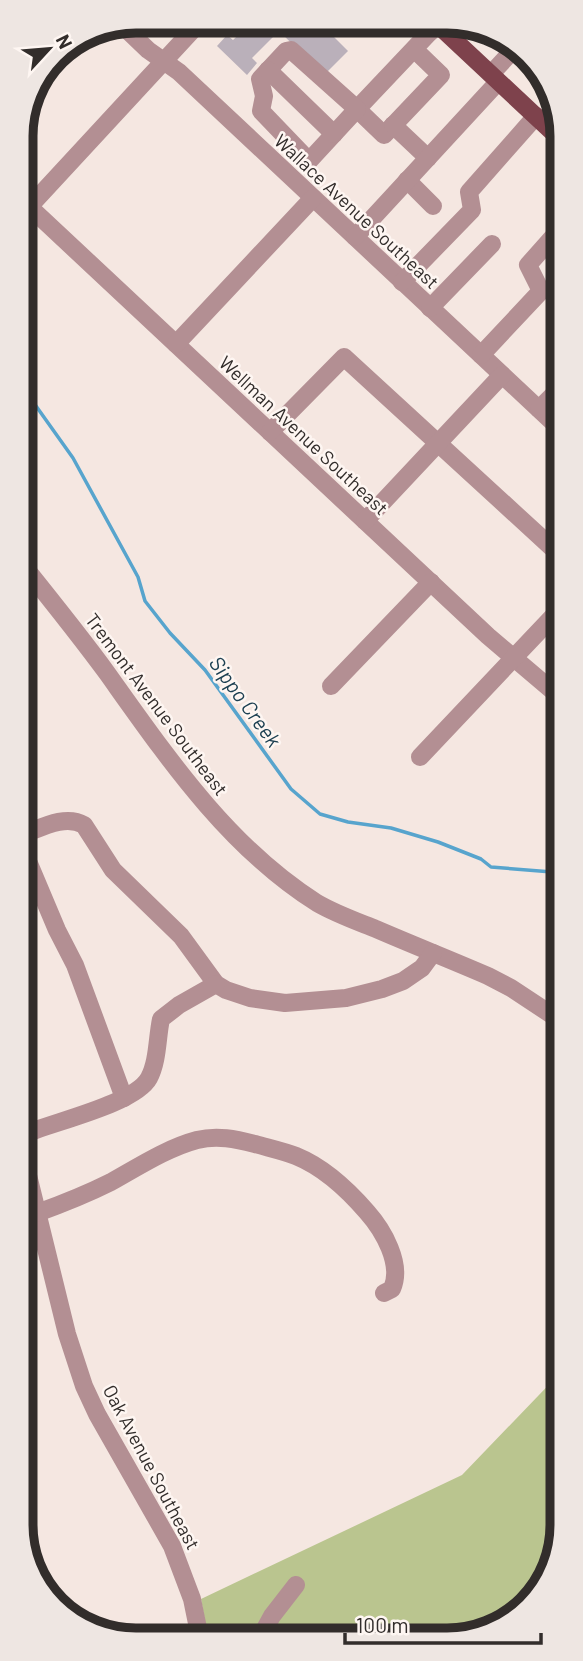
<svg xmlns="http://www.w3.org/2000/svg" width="583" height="1661" font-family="Barlow,sans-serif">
	<rect width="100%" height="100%" fill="#f5e7e1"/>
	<!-- green -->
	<polygon fill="#bac58f" points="562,1371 562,1532 534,1600 469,1638 208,1638 201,1599 462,1475"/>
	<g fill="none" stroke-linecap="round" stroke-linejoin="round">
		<!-- stream -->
		<polyline stroke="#57a4cd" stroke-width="3.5" points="22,390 36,406 73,458 138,577 145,601 170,633 205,670 291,789 320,814 348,822 391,828 438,842 481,859 491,867 552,872 561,875"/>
	</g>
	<!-- building -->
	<polygon fill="#bab0ba" points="252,22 319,22 348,51 324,75 279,31 252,58 257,63 247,75 217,46 227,35 233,40"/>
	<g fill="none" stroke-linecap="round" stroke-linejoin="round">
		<!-- minor -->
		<g stroke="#b38f93" stroke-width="18">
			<polyline points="123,26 148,50 179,72 560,429"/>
			<polyline points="414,49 441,75 384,135 357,109 428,34 438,25"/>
			<polygon points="291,50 357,109 309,161 261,111 264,96 260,79 286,51"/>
			<polyline points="268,70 334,134"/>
			<polyline points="491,74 515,48"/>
			<polyline points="393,125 428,158"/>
			<polyline points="407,180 433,206"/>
			<polyline points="21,199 488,636 561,698"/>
			<polyline points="29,207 201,21"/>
			<polyline points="355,237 498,82"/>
			<polyline points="402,282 472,210 469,192 536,116"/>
			<polyline points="430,308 492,244"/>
			<polyline points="176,344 313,198"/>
			<polyline points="481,355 541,291 528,265 560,229"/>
			<polyline points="539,409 560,388"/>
			<polyline points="270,432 344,357 560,555"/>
			<polyline points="365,521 502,375"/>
			<path d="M22,564C51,600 80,636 107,673C167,757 228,847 317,903C336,914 356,921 376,929C413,945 451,960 488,976L511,988L561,1021"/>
			<polyline points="331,686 431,582"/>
			<polyline points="22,716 22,729"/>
			<polyline points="420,757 560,609"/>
			<path d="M22,835C41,828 65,814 84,825L113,870L181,936L216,984L226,990L250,998L285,1003L346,998L382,989L403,981L422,968L433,953"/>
			<polyline points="22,847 57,930 75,965 124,1098"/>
			<path d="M23,1135C52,1122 135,1104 149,1078C158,1061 157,1038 161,1019L179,1005L216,984"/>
			<polyline points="23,1155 67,1334 84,1386 97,1414 172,1546 192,1599 200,1638"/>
			<path d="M37,1213C62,1204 87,1194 111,1182C138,1167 167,1148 197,1140C217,1135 236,1139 255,1144C269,1148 283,1151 296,1156C323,1167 348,1190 367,1212C383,1230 403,1264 392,1289L384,1293"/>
			<polyline points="260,1638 272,1616 296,1585"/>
		</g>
		<!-- major -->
		<polyline stroke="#7e424c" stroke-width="18" points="436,23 560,139"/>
	</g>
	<g text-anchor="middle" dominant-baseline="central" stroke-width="5" stroke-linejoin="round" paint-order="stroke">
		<!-- street labels -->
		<g font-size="19" fill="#322d2b" stroke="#fef6f2">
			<text transform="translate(357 211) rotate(43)">Wallace Avenue Southeast</text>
			<text transform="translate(304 435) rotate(43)">Wellman Avenue Southeast</text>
			<text transform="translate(157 704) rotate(53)">Tremont Avenue Southeast</text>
			<text transform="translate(152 1467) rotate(62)">Oak Avenue Southeast</text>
		</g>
		<!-- water labels -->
		<g font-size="21" font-style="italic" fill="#1d4052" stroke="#fef6f2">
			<text transform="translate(246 701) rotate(54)">Sippo Creek</text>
		</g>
	</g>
	<!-- crop -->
	<path d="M0 0H583V1661H0ZM136 33H447A103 103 0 0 1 550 136V1525A103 103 0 0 1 447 1628H136A103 103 0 0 1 33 1525V136A103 103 0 0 1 136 33Z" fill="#eee6e2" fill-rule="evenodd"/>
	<path fill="none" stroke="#322d2b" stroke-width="9" d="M136 33H447A103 103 0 0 1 550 136V1525A103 103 0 0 1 447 1628H136A103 103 0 0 1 33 1525V136A103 103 0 0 1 136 33Z"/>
	<!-- north arrow -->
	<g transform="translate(49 49) rotate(64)" stroke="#fef6f2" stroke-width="5" paint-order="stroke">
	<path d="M0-5L12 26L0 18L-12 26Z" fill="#322d2b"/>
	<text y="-10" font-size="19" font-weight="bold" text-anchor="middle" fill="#322d2b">N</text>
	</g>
	<!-- scale -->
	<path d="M345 1633v10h196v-10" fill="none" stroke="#322d2b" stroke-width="3.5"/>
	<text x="356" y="1633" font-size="21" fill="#322d2b" stroke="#fef6f2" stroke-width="5" paint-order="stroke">100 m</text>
</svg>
